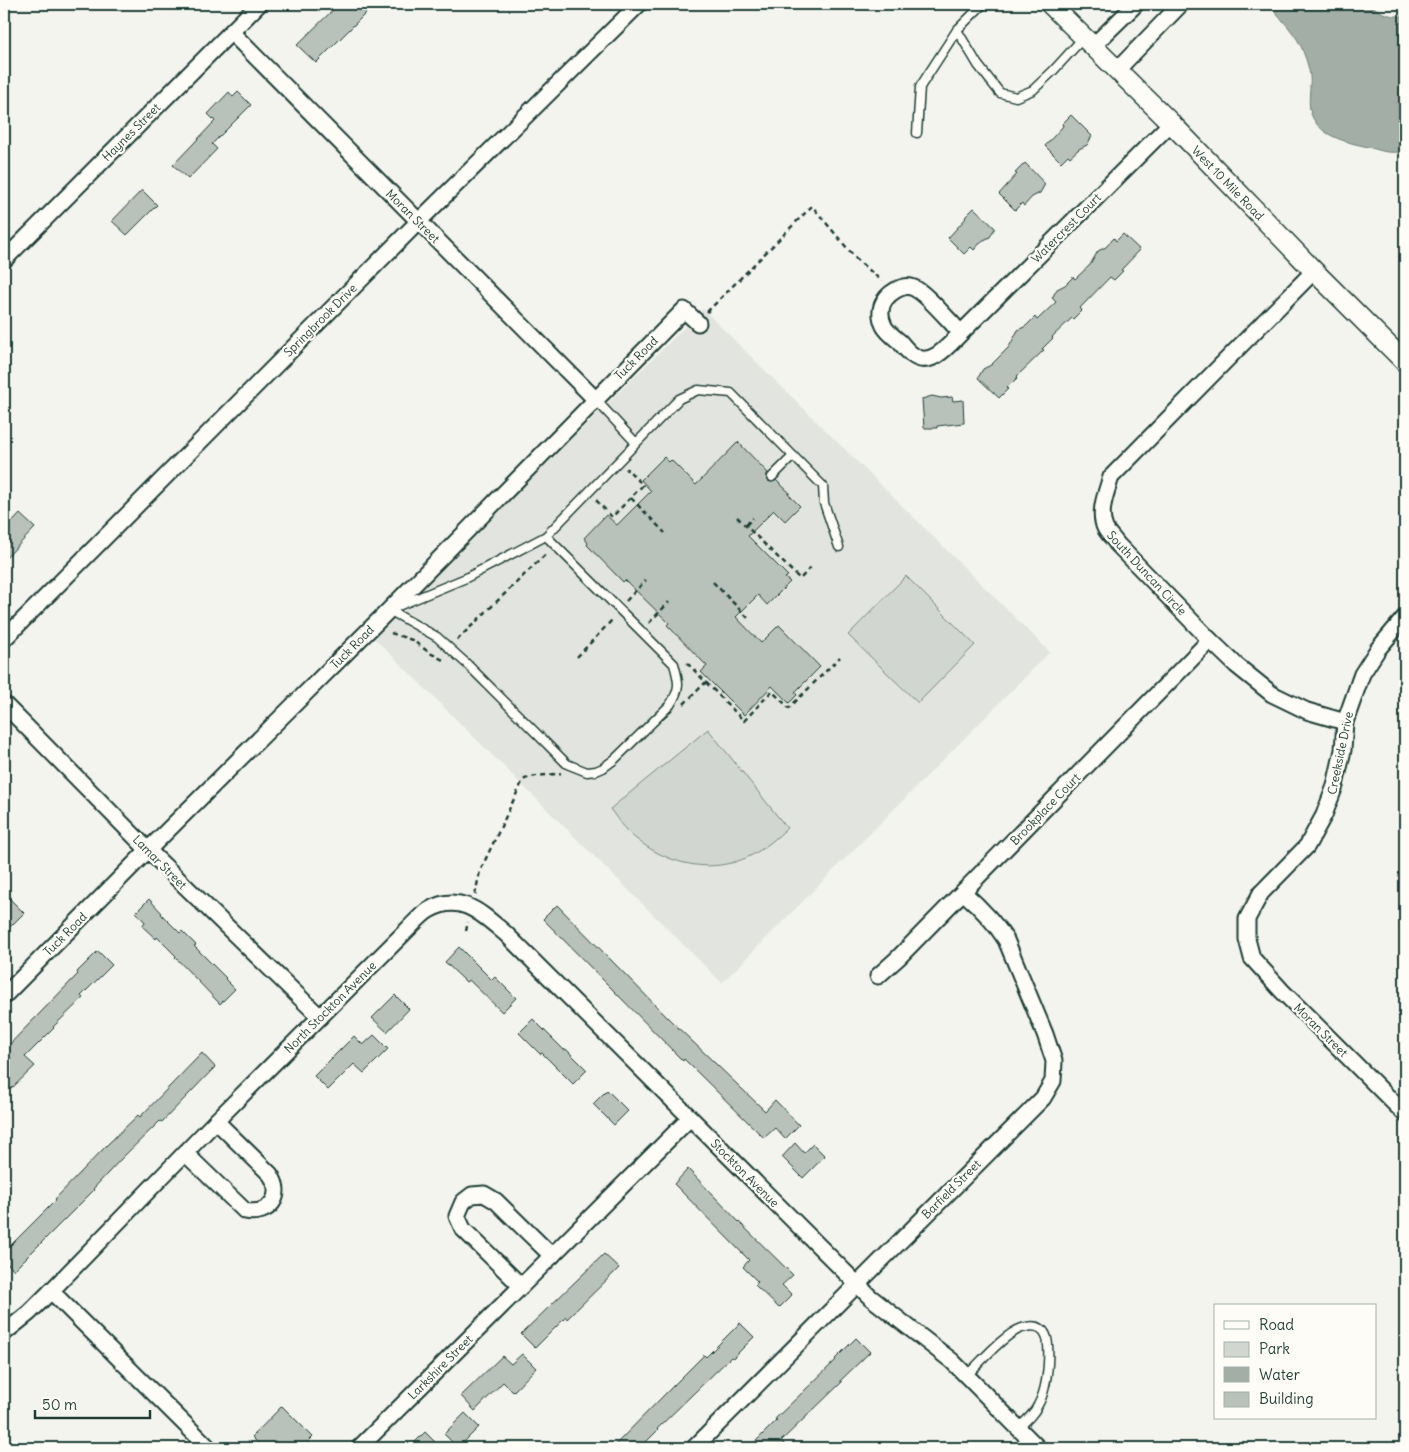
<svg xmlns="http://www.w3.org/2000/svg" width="1409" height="1452" font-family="Delius,sans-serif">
	<rect width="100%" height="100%" fill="#f4f4ef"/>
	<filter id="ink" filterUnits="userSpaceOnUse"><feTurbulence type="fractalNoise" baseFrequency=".02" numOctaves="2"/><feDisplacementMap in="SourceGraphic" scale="10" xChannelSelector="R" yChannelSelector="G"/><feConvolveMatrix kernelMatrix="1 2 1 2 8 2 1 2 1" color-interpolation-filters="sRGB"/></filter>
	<g filter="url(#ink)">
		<!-- built -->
		<polygon fill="#e2e5df" points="703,309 1050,652 722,983 372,636"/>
		<!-- green -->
		<g fill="#d1d6d1" stroke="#788a82">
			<polygon points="906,576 975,645 918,703 848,635"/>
			<path d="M708,729L787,828C777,838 766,847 754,854C710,878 660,863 626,830C620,824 615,815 610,809Z"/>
		</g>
		<!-- water -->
		<path fill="#a3aea7" stroke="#6e8179" d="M1270,4H1370C1381,14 1390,17 1405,16V152C1398,152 1389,153 1382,151C1377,150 1373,148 1368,147C1346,142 1316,136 1310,110C1308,99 1311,87 1310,76C1309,69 1307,61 1304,54C1298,34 1281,21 1270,4Z"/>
		<!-- building -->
		<g fill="#b9c1bb" stroke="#1f3d34">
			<polygon points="339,4 375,4 316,63 297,45"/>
			<polygon points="229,92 233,97 238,92 251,105 212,144 217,149 188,179 173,165 215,121 208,114"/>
			<polygon points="1071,115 1092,136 1087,145 1079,149 1070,157 1068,155 1061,162 1045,146 1063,126 1062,124"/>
			<polygon points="1025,163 1045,184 1040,193 1032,197 1024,206 1022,203 1015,210 999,194 1017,174 1015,173"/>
			<polygon points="142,190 157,205 127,235 112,221"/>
			<polygon points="974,208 995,228 990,237 982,241 974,250 971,247 964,254 948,238 966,218 965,217"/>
			<polygon points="1123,234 1140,250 1121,270 1123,271 1114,280 1110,277 1080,308 1082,310 1073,319 1072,318 1052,337 1053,338 1042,349 1044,350 1017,376 1018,377 1007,388 1008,389 999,398 978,378 983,369 991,365 1009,347 1018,330 1026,326 1035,317 1037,320 1056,302 1052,298 1057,289 1065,285 1073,277 1075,279 1090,265 1098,251 1106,247 1114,238 1116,241"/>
			<polygon points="932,396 941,398 952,397 953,401 963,400 964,423 937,426 937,428 924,428 922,399"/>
			<polygon points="738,442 768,473 766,476 768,481 771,482 776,480 778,482 790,493 788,494 800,506 785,521 774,510 748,536 788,576 785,578 790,582 767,605 758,595 736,617 761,643 779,625 820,667 795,692 797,695 789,703 772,686 744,715 701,672 707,666 667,625 669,623 625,580 623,582 587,545 588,543 584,538 606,515 617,525 651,491 641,480 664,457 669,462 671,460 696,485"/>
			<polygon points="20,514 35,528 4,560 4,531"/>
			<polygon points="10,899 24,913 4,933 4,905"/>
			<polygon points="149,899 162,913 161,914 180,933 182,931 196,945 194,946 226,978 225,979 235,989 220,1004 175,957 176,956 157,937 156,939 142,926 145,922 136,912"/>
			<polygon points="557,905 669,1019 765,1111 775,1100 799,1125 785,1139 775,1128 764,1138 684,1059 683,1061 543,919"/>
			<polygon points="459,947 492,980 495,977 516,998 502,1012 469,980 466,982 445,962"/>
			<polygon points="98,951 112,965 81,996 83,998 53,1027 54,1028 25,1057 35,1066 11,1089 4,1082 4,1050 78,974 77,972"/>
			<polygon points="395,995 409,1009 387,1032 372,1018"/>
			<polygon points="533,1019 564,1050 566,1049 587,1070 573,1084 542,1053 540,1054 519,1033"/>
			<polygon points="374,1035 388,1049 364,1073 354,1064 328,1090 314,1076 354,1036 363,1045"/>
			<polygon points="202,1053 215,1067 162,1122 160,1121 122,1158 93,1189 94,1190 14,1270 4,1260 4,1252 56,1200 55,1199 108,1144 138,1115 140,1117"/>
			<polygon points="607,1090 628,1111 614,1125 593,1104"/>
			<polygon points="795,1143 804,1153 813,1144 825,1156 803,1178 782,1157"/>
			<polygon points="688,1169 738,1221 793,1275 782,1285 792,1295 779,1308 755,1285 758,1282 743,1267 749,1260 674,1184"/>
			<polygon points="604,1254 619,1268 567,1319 566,1317 535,1348 521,1334"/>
			<polygon points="740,1323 754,1337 733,1358 731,1357 657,1429 658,1430 640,1448 612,1448 673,1386 704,1355 706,1357"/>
			<polygon points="856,1338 870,1352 840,1381 842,1382 781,1441 788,1448 749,1448 777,1420 775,1419 836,1360 835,1359"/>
			<polygon points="522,1354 536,1368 513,1392 503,1382 475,1411 461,1396 502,1356 511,1364"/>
			<polygon points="282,1406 313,1437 302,1448 282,1448 275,1441 267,1448 263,1448 252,1437"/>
			<polygon points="465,1413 479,1427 458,1448 444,1434"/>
			<polygon points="425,1432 441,1448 409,1448"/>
		</g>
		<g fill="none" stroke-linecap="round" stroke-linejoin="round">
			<!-- service casing -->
			<g stroke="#1f3d34" stroke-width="11">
				<g id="service">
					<polyline points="957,30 978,65 1000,93 1016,97 1033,90 1053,71 1084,37"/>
					<polyline points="917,133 920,87 957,30 983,4"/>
					<polyline points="595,399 636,443"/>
					<polyline points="772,477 793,456"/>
					<polyline points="398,606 466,578 546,536 679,399 698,390 731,393 823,486 824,503 839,547"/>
					<path d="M389,610L437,637L468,665L567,764L587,772L596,771L603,768L615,759L670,705C681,688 679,682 674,664L546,536"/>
					<path d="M967,1375C981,1362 1004,1334 1022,1328C1051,1319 1049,1346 1048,1364C1047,1378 1045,1393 1038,1405C1034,1414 1026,1421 1018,1428"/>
				</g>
			</g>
			<!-- minor casing -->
			<g stroke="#1f3d34" stroke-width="19">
				<g id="minor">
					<polyline points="231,32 595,399"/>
					<polyline points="1093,46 1136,4"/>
					<polyline points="1117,70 1181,4"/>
					<polyline points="4,260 259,4"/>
					<path d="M1314,271L1111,477C1106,493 1098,512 1105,528C1108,534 1114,539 1117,544L1210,640L1236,665L1272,694L1307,711L1345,722"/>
					<path d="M961,333C950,344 931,368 914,356C909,353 904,347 900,342C895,338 887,332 884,326C877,311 882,298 896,290C902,287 907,285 914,288C926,293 950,322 961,333L1171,123"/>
					<polyline points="1405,617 1378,649 1362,674 1345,722 1343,750 1335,786 1324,815 1307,846 1261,893 1247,919 1247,939 1252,958 1282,991 1405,1114"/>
					<polyline points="4,639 419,221 639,4"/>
					<polyline points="4,704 148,850 320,1017"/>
					<polyline points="878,976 898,958 1210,640"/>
					<polyline points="4,996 148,850 389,610 684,310 698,323"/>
					<path d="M185,1153L245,1211C270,1216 285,1195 270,1174L216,1121"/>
					<polyline points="521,1286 463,1229 457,1216 463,1202 472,1195 484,1194 496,1201 552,1256"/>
					<polyline points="51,1291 209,1448"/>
					<path d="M4,1333L29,1313L51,1291L216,1121L409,928C415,922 422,914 429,910C461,891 483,915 506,934L870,1297L952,1361L1038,1448"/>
					<polyline points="359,1448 690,1118"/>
					<path d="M694,1448L1043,1098L1053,1081L1054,1061L1045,1034L1006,940C994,921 980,907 963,892"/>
				</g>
			</g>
			<!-- tertiary casing -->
			<g stroke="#1f3d34" stroke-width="22">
				<polyline id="tertiary" points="1050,4 1171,123 1314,271 1405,362"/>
			</g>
			<!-- path -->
			<g stroke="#1f3d34" stroke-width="2.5" stroke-dasharray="5 4" stroke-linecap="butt">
				<polyline points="707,312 812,206 857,260 882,281"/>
				<polyline points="631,498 665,533"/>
				<polyline points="596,500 612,517 643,485 627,469 626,471"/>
				<polyline points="737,517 800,579 811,567"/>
				<polyline points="746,525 753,518"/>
				<polyline points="713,582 750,620"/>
				<polyline points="626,601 646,580"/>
				<polyline points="649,623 669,602"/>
				<polyline points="391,633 412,640 430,653 445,661"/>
				<polyline points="457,640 547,553"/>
				<polyline points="577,657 613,619"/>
				<polyline points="687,663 744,721 772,691 789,708 840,657"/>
				<polyline points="684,704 706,682"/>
				<path d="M475,895L480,871L523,780C534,774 549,776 561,773"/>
				<polyline points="466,931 468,922"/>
			</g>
			<!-- service -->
			<use href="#service" stroke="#fdfcf7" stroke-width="8"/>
			<!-- minor -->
			<use href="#minor" stroke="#fdfcf7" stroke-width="15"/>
			<!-- tertiary -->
			<use href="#tertiary" stroke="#fdfcf7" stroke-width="19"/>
		</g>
	</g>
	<g text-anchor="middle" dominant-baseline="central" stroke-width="4.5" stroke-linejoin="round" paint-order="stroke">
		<!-- street labels -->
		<g font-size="12" fill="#1f3d34" stroke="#fdfcf7">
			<text transform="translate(131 132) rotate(-45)">Haynes Street</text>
			<text transform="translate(1228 183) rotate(46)">West 10 Mile Road</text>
			<text transform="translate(413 216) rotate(45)">Moran Street</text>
			<text transform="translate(1066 228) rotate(-45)">Watercrest Court</text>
			<text transform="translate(320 320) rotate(-45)">Springbrook Drive</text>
			<text transform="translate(636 358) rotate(-45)">Tuck Road</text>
			<text transform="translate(1147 573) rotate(47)">South Duncan Circle</text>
			<text transform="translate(352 647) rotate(-45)">Tuck Road</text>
			<text transform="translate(1340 753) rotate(-78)">Creekside Drive</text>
			<text transform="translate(1045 809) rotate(-46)">Brookplace Court</text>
			<text transform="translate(160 862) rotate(45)">Lamar Street</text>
			<text transform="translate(65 934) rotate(-45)">Tuck Road</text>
			<text transform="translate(330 1007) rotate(-45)">North Stockton Avenue</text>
			<text transform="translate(1321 1030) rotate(45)">Moran Street</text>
			<text transform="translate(745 1173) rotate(45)">Stockton Avenue</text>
			<text transform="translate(951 1189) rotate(-45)">Barfield Street</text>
			<text transform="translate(440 1367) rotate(-45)">Larkshire Street</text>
		</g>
	</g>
	<!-- margin -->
	<rect width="1409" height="1452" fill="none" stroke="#fdfcf7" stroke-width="20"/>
	<rect x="10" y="10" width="1389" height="1432" fill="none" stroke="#1f3d34" stroke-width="2" filter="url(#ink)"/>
	<!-- legend -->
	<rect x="1214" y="1304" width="162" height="115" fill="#fdfcf7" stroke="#a4b0a9"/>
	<rect x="1224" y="1321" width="25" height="8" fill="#fdfcf7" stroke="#a4b0a9"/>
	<text x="1259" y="1330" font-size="15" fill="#1f3d34">Road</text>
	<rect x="1224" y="1342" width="25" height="15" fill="#d1d6d1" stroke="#a4b0a9"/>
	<text x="1259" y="1354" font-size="15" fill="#1f3d34">Park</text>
	<rect x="1224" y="1367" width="25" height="15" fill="#a3aea7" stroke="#a4b0a9"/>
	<text x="1259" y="1380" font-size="15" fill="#1f3d34">Water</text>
	<rect x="1224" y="1392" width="25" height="15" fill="#b9c1bb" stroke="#a4b0a9"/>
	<text x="1259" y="1404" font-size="15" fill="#1f3d34">Building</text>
	<!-- scale -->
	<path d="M35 1410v8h115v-8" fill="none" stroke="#1f3d34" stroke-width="2.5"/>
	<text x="42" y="1410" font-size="15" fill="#1f3d34" stroke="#fdfcf7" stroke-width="4" paint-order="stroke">50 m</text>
</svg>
